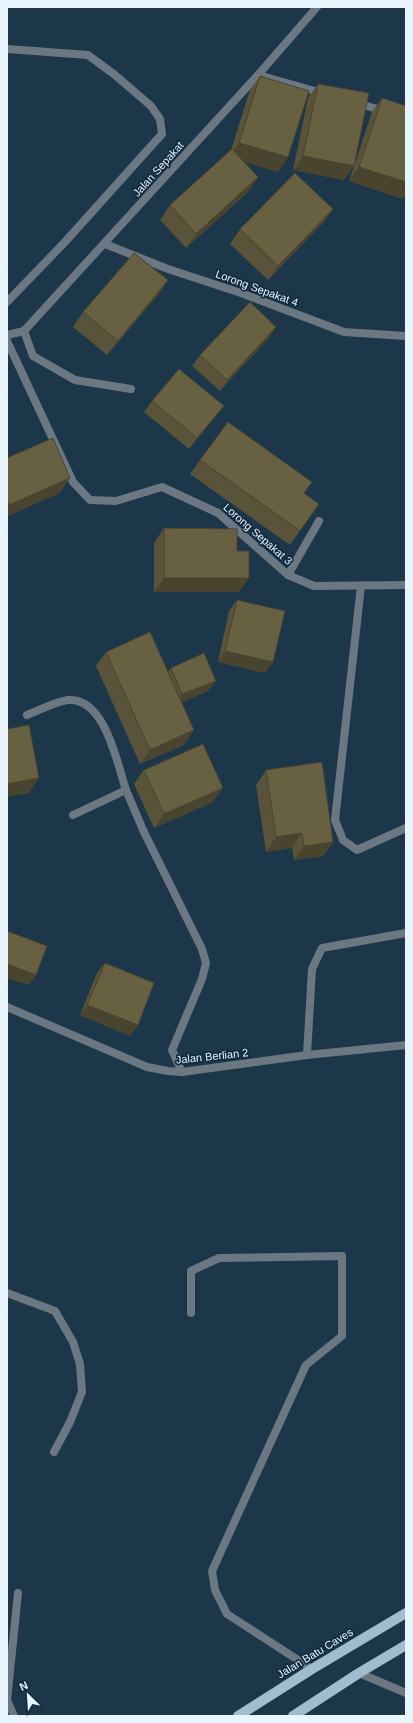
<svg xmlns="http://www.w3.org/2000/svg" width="413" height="1723" font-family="Helvetica,sans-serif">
	<rect width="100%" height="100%" fill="#1c374a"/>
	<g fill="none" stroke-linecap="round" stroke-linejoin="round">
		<!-- service -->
		<polyline stroke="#6b7882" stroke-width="8" points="288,575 319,521"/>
		<!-- minor -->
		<g stroke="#6b7882" stroke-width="8">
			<polyline points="7,49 88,55 115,75 151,106 160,119 162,134 64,243 7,302"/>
			<polyline points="258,75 322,93"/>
			<polyline points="357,103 384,111"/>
			<polyline points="105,244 168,269 241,293 344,332 406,336"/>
			<polyline points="24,331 33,356 75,380 131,389"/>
			<polyline points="7,335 24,331 258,75 317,7"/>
			<polyline points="7,341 73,482 90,500 116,501 162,487 218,513 288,575 314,586 406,585"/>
			<polyline points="361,586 335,820 343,840 357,850 406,828"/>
			<path d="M27,715C40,710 54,702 68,700C105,697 117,763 126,790L73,815"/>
			<polyline points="126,790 143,830 202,949 206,963 202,979 172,1050 182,1072"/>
			<polyline points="7,1007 147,1067 168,1071 182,1072 307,1055 406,1045"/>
			<polyline points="307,1055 312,969 322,948 406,933"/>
			<polyline points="7,1293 55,1311 73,1342 80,1364 82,1392 70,1422 54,1452"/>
			<polyline points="191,1313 191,1271 219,1258 342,1256 342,1336 306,1365 212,1571 215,1590 227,1614 312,1669"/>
			<polyline points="359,1673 406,1693"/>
			<polyline points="14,1716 7,1700 18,1593"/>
		</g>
		<!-- primary -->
		<g stroke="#a1bbcf" stroke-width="10">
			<polyline points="238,1716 312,1669 406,1613"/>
			<polyline points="293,1716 359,1673 406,1645"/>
		</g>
	</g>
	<!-- wall -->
	<g fill="#595339">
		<polygon points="260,76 278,172 243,161 258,177 248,192 186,248 160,220 170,205 231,150 250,90"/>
		<polygon points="318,84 344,180 293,170 308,98"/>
		<polygon points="382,98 403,199 349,181 372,112"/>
		<polygon points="333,209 323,223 268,280 230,244 240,229"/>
		<polygon points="168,280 158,295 107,355 73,327 83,312"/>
		<polygon points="269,338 220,391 192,366 200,355"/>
		<polygon points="152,401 216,416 189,449 144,412"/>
		<polygon points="7,458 60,493 7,516"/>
		<polygon points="200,460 304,493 309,518 290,545 190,474"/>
		<polygon points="164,528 237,551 239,592 154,592 154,543"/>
		<polygon points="237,600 273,662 265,673 218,662 229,611"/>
		<polygon points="106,652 168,672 171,668 208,691 181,703 184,745 140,764 96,666"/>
		<polygon points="144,770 213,802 154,828 134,784"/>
		<polygon points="266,770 333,842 323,856 294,860 292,848 266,852 256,785"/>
		<polygon points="105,963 138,1025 130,1036 80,1015 97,973"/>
	</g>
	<!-- shaded-wall -->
	<g fill="#48442e">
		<polygon points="239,143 288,157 278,172 229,157"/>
		<polygon points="303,156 354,166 344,180 293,170"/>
		<polygon points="359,167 406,182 406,194 403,199 349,181"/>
		<polygon points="258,177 248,192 186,248 196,234"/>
		<polygon points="333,209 323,223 268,280 278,266"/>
		<polygon points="168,280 158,295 107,355 118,341"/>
		<polygon points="276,327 269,338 220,391 227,380"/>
		<polygon points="224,406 216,416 189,449 197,438"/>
		<polygon points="70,478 60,493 7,516 7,507 9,505"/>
		<polygon points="164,578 249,578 239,592 154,592"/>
		<polygon points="225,651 273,662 265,673 218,662"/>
		<polygon points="216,681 208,691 175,705 182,694"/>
		<polygon points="194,730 184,745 140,764 150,750"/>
		<polygon points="39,778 29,793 7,797 7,784"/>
		<polygon points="223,788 213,802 154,828 164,814"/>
		<polygon points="302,833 292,848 266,852 276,837"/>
		<polygon points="333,842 323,856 294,860 304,846"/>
		<polygon points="7,964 36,975 29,985 7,978"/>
		<polygon points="87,1005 138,1025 130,1036 80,1015"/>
	</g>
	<!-- building -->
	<g fill="#676142" stroke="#48442e">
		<polygon points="260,76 309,91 288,157 239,143"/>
		<polygon points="318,84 369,93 354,166 303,156"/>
		<polygon points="382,98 406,106 406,182 359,167"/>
		<polygon points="232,149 258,177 196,234 170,205"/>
		<polygon points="295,173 333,209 278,266 240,229"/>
		<polygon points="134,253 168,280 118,341 83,312"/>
		<polygon points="250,302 276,327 227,380 200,355"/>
		<polygon points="179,369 224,406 197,438 152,401"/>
		<polygon points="228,422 312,482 304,493 319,504 300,531 200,460"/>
		<polygon points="53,438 70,478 9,505 7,500 7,458"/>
		<polygon points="164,528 237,529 237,551 249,551 249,578 164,578"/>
		<polygon points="237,600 285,611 273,662 225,651"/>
		<polygon points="150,632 194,730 150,750 106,652"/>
		<polygon points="204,653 216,681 182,694 171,668"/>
		<polygon points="29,725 39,778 7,784 7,729"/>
		<polygon points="203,744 223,788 164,814 144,770"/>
		<polygon points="322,762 333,842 304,846 302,833 276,837 266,770"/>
		<polygon points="7,931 47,946 36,975 7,964"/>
		<polygon points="105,963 154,983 138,1025 87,1005"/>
	</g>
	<g text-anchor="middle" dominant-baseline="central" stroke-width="3.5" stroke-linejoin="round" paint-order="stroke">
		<!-- street labels -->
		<g font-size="11" fill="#e8f4fe" stroke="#122c3f">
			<text transform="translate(158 169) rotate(-48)">Jalan Sepakat</text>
			<text transform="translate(257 288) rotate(20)">Lorong Sepakat 4</text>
			<text transform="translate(258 534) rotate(41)">Lorong Sepakat 3</text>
			<text transform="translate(212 1056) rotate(-6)">Jalan Berlian 2</text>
			<text transform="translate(315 1653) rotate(-31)">Jalan Batu Caves</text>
		</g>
	</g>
	<!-- border -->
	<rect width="413" height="1723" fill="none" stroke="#e8f4fe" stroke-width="16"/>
	<!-- north arrow -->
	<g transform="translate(28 1695) rotate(335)" stroke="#122c3f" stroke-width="3" paint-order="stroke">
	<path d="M0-3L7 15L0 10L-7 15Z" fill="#e8f4fe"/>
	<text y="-6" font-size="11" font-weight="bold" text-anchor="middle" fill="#e8f4fe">N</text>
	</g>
</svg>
